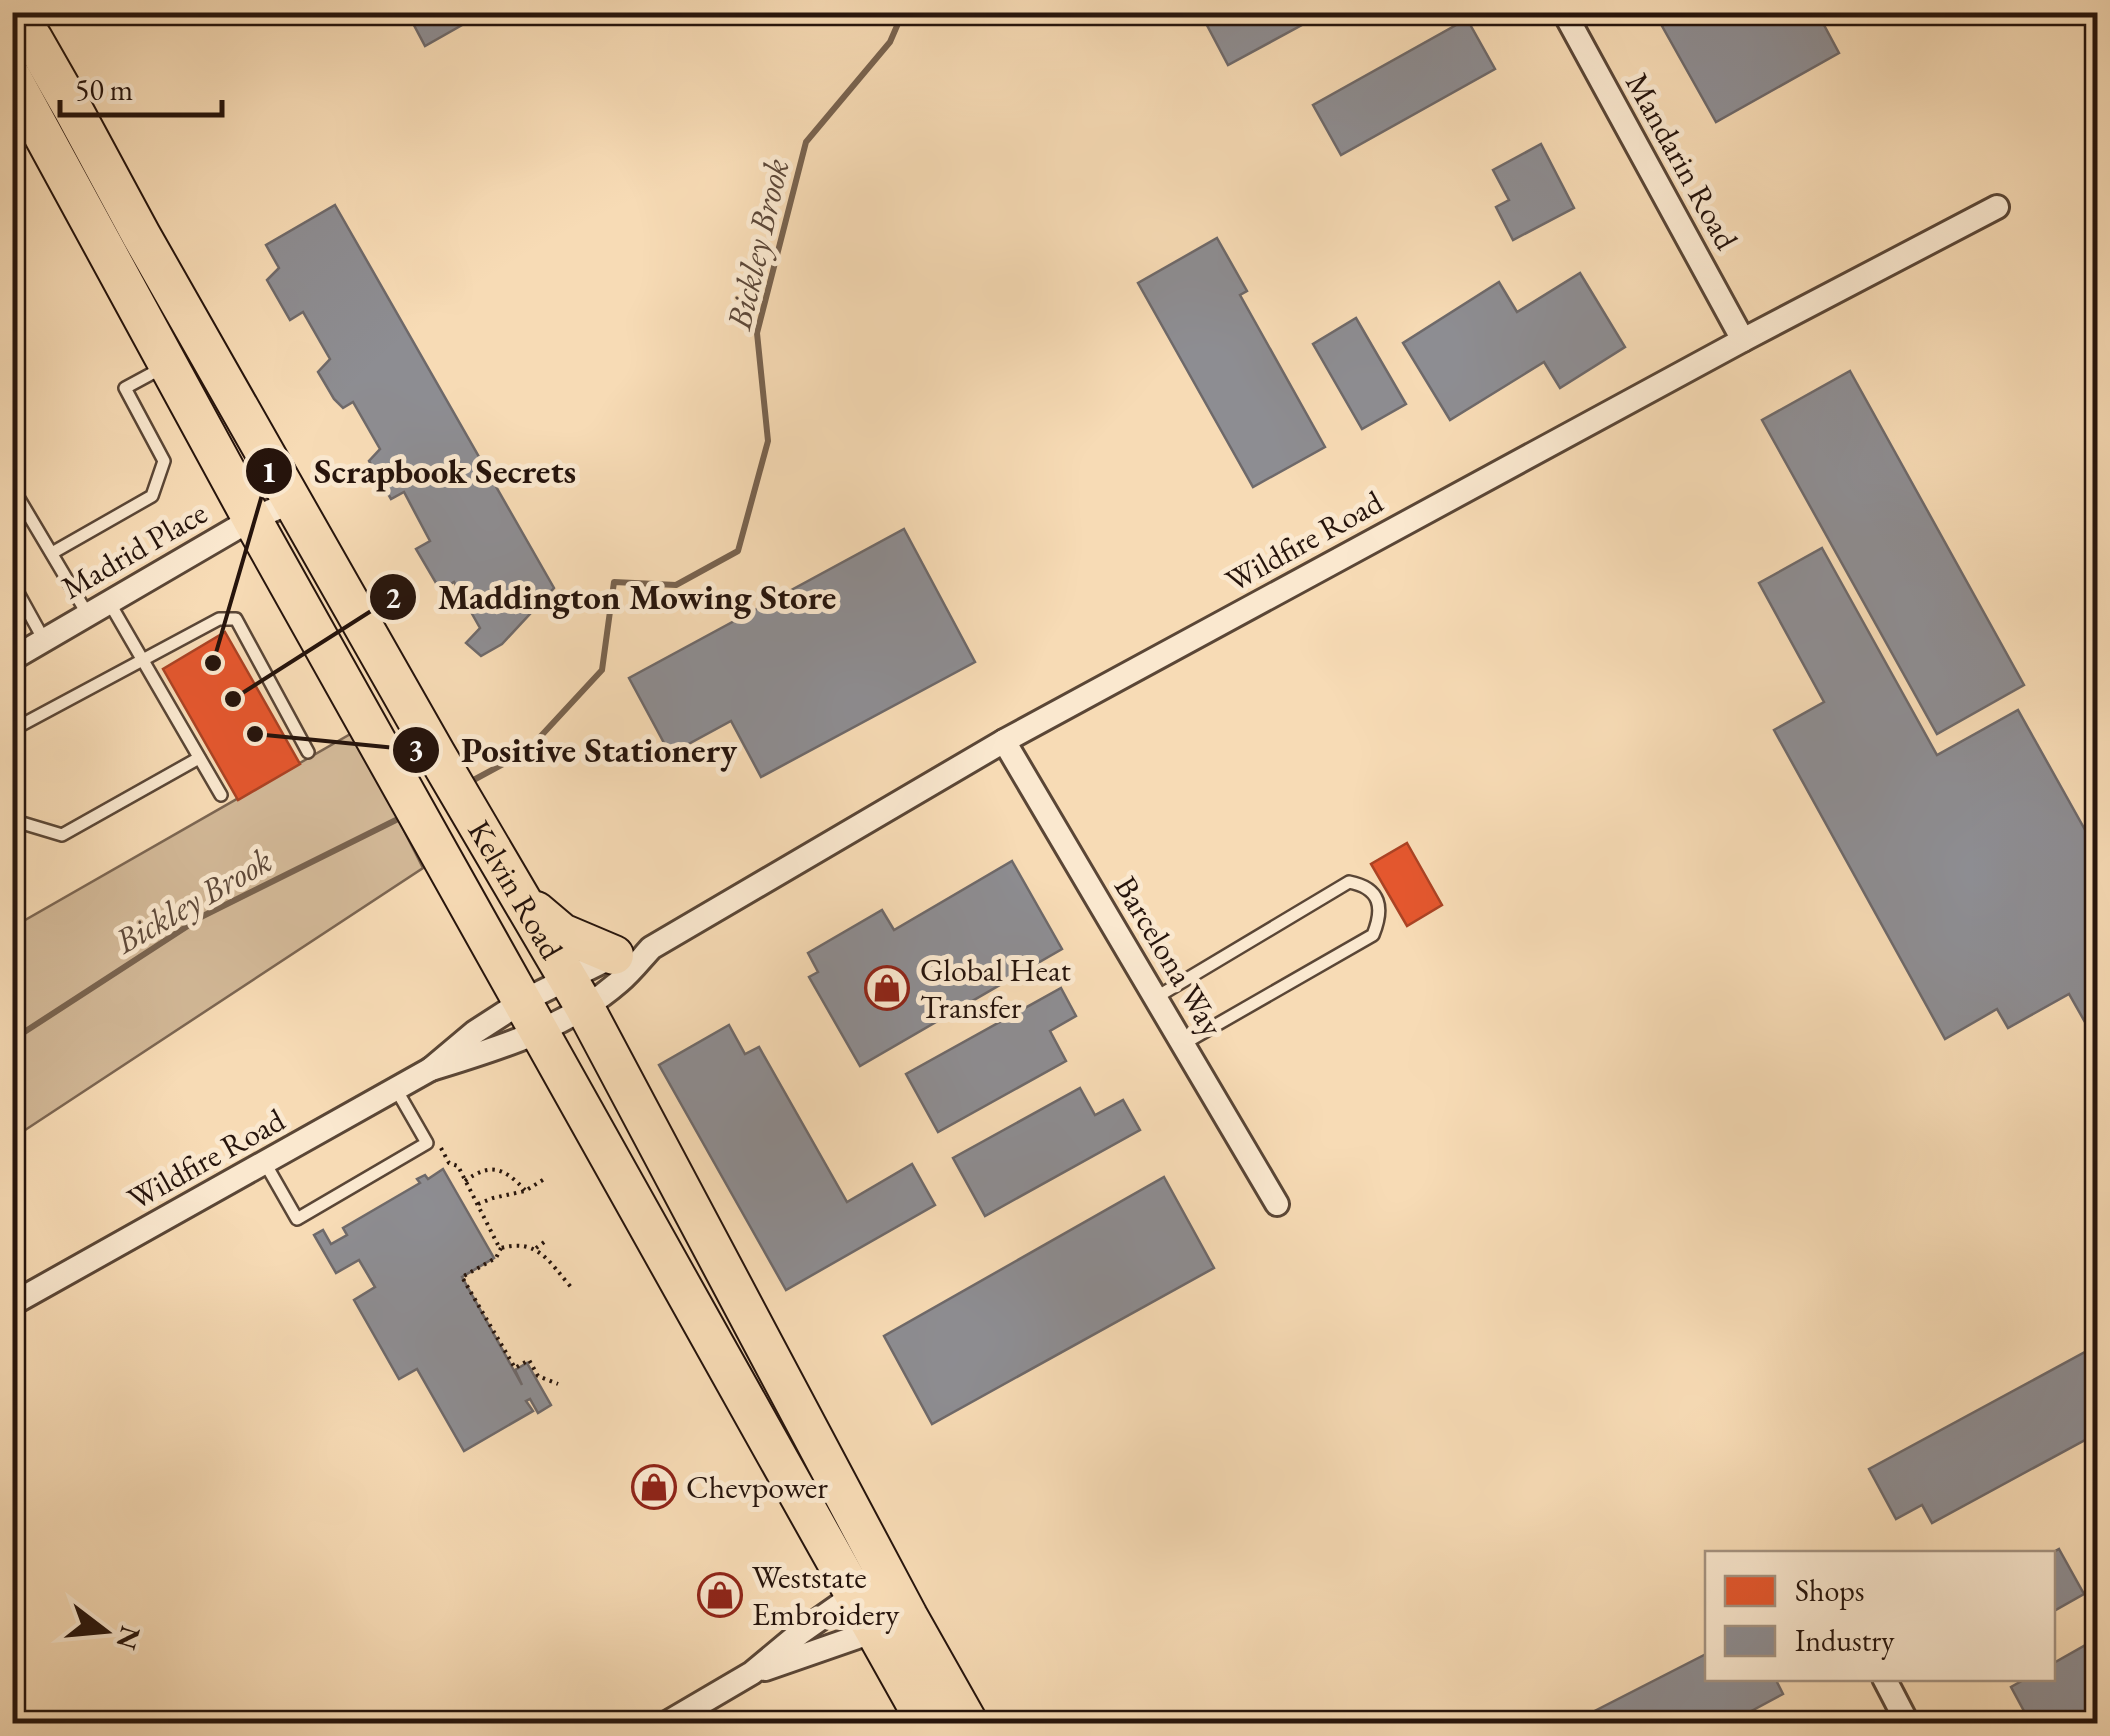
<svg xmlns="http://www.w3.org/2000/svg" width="2110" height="1736" font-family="'EB Garamond',serif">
	<rect width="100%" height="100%" fill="#f7dbb5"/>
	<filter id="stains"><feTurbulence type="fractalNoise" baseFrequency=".002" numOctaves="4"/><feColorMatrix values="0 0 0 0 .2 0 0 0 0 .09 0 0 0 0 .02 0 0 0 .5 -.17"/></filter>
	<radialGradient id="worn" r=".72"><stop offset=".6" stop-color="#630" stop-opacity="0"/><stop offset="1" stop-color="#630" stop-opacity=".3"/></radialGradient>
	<!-- green -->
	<polygon fill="#d3b998" stroke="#7c6652" stroke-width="2.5" points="354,732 423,868 13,1138 13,927"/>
	<!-- shops -->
	<g fill="#e4572e" stroke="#ab4324" stroke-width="2.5">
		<polygon points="225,632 300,764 238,800 163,669"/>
		<polygon points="1407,843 1442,905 1407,926 1371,864"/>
	</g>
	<!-- industry -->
	<g fill="#8d8d92" stroke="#6e696a" stroke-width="2.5">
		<polygon points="407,12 485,12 425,46"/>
		<polygon points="1200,12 1326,12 1228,65"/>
		<polygon points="1687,12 1817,12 1839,53 1716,122 1662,26"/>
		<polygon points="1467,19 1495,69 1341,155 1313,105"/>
		<polygon points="1541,144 1574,208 1513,240 1496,207 1509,200 1493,170"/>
		<polygon points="335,205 554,588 502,644 481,656 466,643 480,628 454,582 442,589 436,583 416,549 430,541 404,492 391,499 369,461 380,449 353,402 343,408 334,399 318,372 330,359 303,312 290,320 267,280 279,268 266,245"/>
		<polygon points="1217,238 1247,291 1240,295 1325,447 1253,487 1138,283"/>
		<polygon points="1580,273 1625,347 1560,388 1544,362 1450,420 1403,343 1499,282 1517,312"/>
		<polygon points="1356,318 1406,404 1362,429 1313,344"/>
		<polygon points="1850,371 2024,685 1937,734 1762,420"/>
		<polygon points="904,529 975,662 761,777 731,721 670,754 629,678"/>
		<polygon points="1822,548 1937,755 2018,710 2098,853 2098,1045 2069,994 2008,1028 1997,1009 1945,1039 1774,730 1824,702 1759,583"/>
		<polygon points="1012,861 1062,949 860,1066 809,977 818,972 808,953 882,910 894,930"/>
		<polygon points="1061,988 1076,1016 1050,1031 1066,1061 938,1132 906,1074"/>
		<polygon points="729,1025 745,1054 759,1047 847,1202 912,1164 935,1205 786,1290 659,1065"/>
		<polygon points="1080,1088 1095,1115 1123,1100 1140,1130 985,1216 953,1158"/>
		<polygon points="443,1169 494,1258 462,1277 522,1385 515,1370 527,1363 551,1405 538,1413 530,1399 526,1401 533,1411 464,1451 417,1369 399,1379 354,1300 375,1287 359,1260 336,1273 314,1235 323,1230 331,1244 347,1235 343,1228 420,1183 417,1179 425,1175 428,1179"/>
		<polygon points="1164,1177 1214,1268 932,1424 884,1336"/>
		<polygon points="2085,1352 2098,1376 2098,1433 1932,1523 1922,1505 1896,1519 1869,1469"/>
		<polygon points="2059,1549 2084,1594 2052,1612 2052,1554 2050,1554"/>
		<polygon points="2098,1638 2098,1724 2031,1724 2011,1687 2027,1678 2052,1678 2052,1664"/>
		<polygon points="1708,1653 1708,1678 1775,1678 1783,1694 1727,1724 1579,1724 1577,1720"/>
	</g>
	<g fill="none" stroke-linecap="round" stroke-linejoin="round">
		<!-- stream -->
		<g stroke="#79634f" stroke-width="6">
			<polyline points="468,783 527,751 602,670 614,582 676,585 738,551 768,441 757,333 806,142 890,42 903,12"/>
			<polyline points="12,1040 203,916 404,816"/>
		</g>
		<!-- lane casing -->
		<g stroke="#5a4636" stroke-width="16">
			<g id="lane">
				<polyline points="12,487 88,615"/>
				<polyline points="52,553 152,496 164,461 125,388 162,368"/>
				<polyline points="12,582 44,640"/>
				<polyline points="109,602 221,795"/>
				<polyline points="12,730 219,619 236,619 308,752"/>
				<polyline points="12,820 62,835 199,758"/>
				<path d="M1155,998L1349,882C1381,888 1384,908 1373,935L1183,1044"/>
				<polyline points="265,1163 297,1219 427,1143 396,1089"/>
			</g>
		</g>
		<!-- street casing -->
		<g stroke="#5a4636" stroke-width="28">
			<g id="street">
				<polyline points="1564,12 1743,340"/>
				<polyline points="12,659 252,519 292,502"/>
				<polyline points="1004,741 1277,1204"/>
				<path d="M431,1069C497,1049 566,1028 619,982C631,972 641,959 651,948L1004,741L1743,340L1997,207"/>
				<polyline points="12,1304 431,1069 475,1032 523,1001 618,954"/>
				<polyline points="765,1669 886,1627"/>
				<polyline points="1884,1678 1908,1724"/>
				<polyline points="665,1724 752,1673 800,1633 864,1588"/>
			</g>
		</g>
		<!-- primary casing -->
		<g stroke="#26140c" stroke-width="42">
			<g id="primary">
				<path id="s1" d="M16,12L33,39L73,109L141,235L436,754L585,1008L908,1616L969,1724"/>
				<polyline points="12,78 252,519 927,1724"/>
				<polyline points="536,911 562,933 614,955"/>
			</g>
		</g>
		<!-- path -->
		<g stroke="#26140c" stroke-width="4" stroke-dasharray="2.5 5" stroke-linecap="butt">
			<path d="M441,1148L449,1163L458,1166L498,1245L501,1248C538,1238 549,1262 571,1287"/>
			<path d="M465,1181C491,1162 504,1168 525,1190"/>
			<polyline points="478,1204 493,1198 525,1191 546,1178"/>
			<polyline points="501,1248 496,1258 462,1277 515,1368 529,1360 538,1376 558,1384"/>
			<polyline points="536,1248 547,1240"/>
		</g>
		<!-- lane -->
		<use href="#lane" stroke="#fae8cf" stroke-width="11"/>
		<!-- street -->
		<use href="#street" stroke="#fae8cf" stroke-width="22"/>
		<!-- primary -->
		<use href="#primary" stroke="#f7dbb5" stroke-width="38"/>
	</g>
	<!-- icons -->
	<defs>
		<g id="shop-ring" transform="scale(2.25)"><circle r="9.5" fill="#fae8cf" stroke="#8f2418" stroke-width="1.5"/><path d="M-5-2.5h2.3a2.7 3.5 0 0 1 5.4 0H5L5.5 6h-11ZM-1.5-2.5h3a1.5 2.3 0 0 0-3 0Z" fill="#8f2418"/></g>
	</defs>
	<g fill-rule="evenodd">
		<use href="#shop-ring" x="887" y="988"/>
		<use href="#shop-ring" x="654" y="1487"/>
		<use href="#shop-ring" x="720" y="1595"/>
	</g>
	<g text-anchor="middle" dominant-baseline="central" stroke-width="10" stroke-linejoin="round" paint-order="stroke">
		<!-- street labels -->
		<g font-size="32" fill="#26140c" stroke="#fae8cf">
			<text transform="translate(1682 161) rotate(61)">Mandarin Road</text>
			<text transform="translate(1304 541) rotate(-29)">Wildfire Road</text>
			<text transform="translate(134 550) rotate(-30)">Madrid Place</text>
			<text stroke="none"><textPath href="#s1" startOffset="1010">Kelvin Road</textPath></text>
			<text transform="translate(1169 956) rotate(59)">Barcelona Way</text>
			<text transform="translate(206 1159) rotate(-29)">Wildfire Road</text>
		</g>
		<!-- poi labels -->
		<g font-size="32" fill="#26140c" stroke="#fae8cf" text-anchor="start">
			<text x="920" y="970">Global Heat<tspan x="920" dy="37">Transfer</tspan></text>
			<text x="686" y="1487">Chevpower</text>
			<text x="752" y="1577">Weststate<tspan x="752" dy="37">Embroidery</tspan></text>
		</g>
		<!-- water labels -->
		<g font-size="35" font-style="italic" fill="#5d4839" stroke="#fae8cf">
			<text transform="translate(757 244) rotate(-77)">Bickley Brook</text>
			<text transform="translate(193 900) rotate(-30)">Bickley Brook</text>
		</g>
	</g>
	<!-- callouts -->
	<path fill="none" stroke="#26140c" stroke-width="4" d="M213 663L269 471M233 699L393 597M255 734L416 750"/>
	<g fill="#26140c" stroke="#fae8cf" stroke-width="4">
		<circle cx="213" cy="663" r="10"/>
		<circle cx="233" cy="699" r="10"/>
		<circle cx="255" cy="734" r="10"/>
		<circle cx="269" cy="471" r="25"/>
		<circle cx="393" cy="597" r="25"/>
		<circle cx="416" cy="750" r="25"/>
	</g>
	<g font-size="30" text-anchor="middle" font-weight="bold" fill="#fff">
		<text x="269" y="482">1</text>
		<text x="393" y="608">2</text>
		<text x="416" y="760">3</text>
	</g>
	<g font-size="35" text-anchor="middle" font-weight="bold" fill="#26140c" stroke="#fae8cf" stroke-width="10" stroke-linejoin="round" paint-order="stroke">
		<text x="445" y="483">Scrapbook Secrets</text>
		<text x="637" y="609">Maddington Mowing Store</text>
		<text x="599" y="762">Positive Stationery</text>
	</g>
	<!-- margin -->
	<rect width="2110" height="1736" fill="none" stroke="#f7dbb5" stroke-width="50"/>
	<rect x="15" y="15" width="2080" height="1706" fill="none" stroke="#26140c" stroke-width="5"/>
	<rect x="25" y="25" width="2060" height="1686" fill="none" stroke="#26140c" stroke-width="2.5"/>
	<!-- legend -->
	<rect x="1705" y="1551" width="350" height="130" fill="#fae8cf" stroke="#a59381" stroke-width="2.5"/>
	<rect x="1725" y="1576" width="50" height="30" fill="#e4572e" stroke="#a59381" stroke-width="2.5"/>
	<text x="1795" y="1601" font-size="30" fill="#26140c">Shops</text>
	<rect x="1725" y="1626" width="50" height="30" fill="#8d8d92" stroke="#a59381" stroke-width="2.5"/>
	<text x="1795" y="1651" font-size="30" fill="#26140c">Industry</text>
	<!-- north arrow -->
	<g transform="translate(105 1631) rotate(106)" stroke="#fae8cf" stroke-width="8" paint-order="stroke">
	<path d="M0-8L18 38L0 25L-18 38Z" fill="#26140c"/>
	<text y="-15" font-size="28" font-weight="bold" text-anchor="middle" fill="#26140c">N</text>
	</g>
	<!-- scale -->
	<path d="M60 100v15h162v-15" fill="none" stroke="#26140c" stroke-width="5"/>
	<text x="75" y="100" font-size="30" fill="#26140c" stroke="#fae8cf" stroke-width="8" paint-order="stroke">50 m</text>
	<rect width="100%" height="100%" filter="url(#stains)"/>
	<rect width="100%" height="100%" fill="url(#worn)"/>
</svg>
